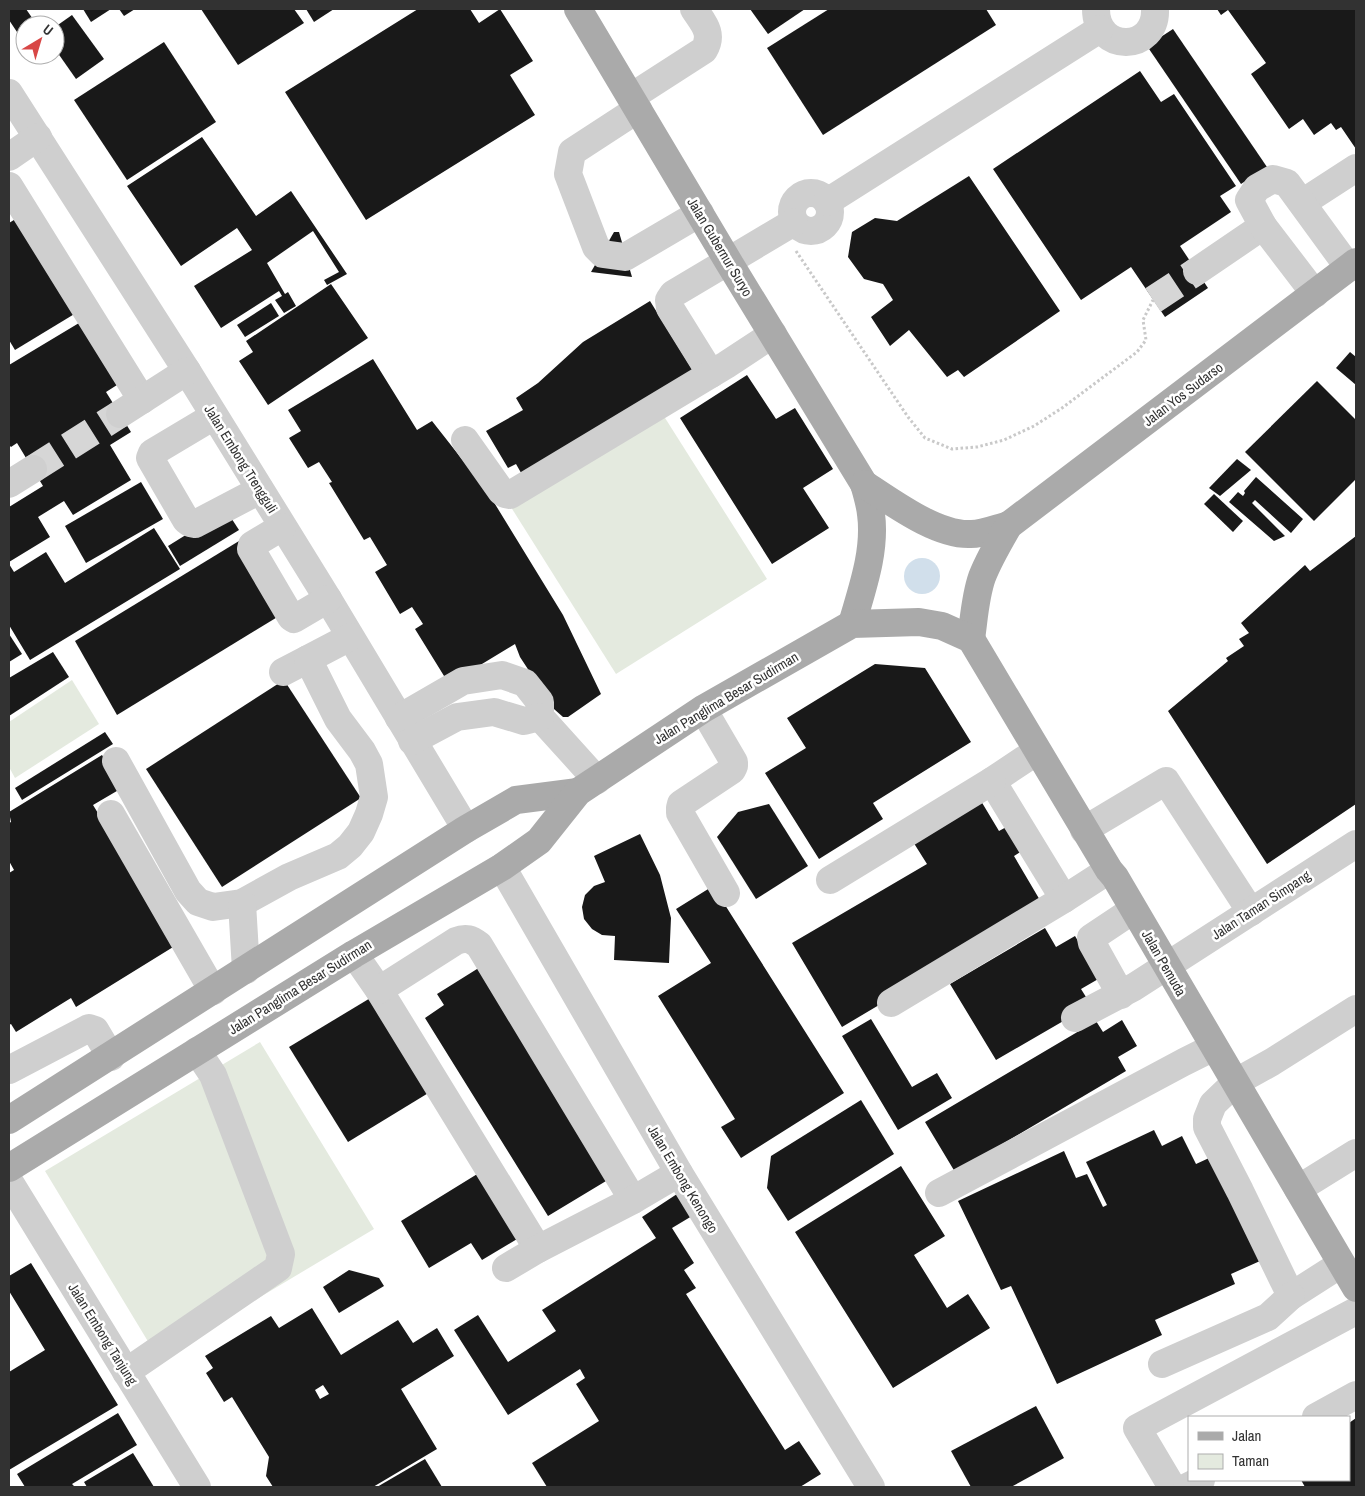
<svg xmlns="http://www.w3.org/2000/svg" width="1365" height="1496" font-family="'Archivo Narrow',sans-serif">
	<rect width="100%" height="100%" fill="#fff"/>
	<!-- green -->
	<g fill="#e4eadf">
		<polygon points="660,410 767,579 616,674 509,504"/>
		<polygon points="72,680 99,724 15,778 9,767 9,722"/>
		<polygon points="260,1042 374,1229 158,1358 45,1171"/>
	</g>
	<!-- water -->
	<circle fill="#d1dfeb" cx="922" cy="576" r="18"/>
	<!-- building -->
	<g fill="#191919" fill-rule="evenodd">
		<polygon points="9,9 26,9 37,25 25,25 25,44 9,20"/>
		<polygon points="83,9 111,9 91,22"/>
		<polygon points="119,9 135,9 124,16"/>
		<polygon points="201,9 294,9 304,23 238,65"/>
		<polygon points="306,9 334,9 314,22"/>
		<polygon points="418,9 470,9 479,23 500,9 533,61 510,75 535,115 366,220 285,92"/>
		<polygon points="750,9 805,9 768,34"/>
		<polygon points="829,9 986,9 996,25 823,135 767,48"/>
		<polygon points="1217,9 1356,9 1356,149 1341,127 1336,130 1331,123 1314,135 1303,119 1289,129 1251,74 1266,63 1228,10 1221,15"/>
		<polygon points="72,15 104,59 76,79 55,49 55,27"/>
		<polygon points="1173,29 1267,167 1241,184 1147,46"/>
		<polygon points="164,42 216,122 127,180 74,100"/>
		<polygon points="1140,71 1161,102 1174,94 1236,186 1220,196 1231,212 1180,246 1208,288 1165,317 1131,267 1081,300 993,169"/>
		<polygon points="202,137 256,216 291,191 347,274 327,285 324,280 339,272 313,231 267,263 285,294 288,292 296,306 284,313 275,300 282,296 279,291 221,328 194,286 252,250 237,228 181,266 127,186"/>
		<polygon points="969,176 1060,311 964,377 958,370 947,377 909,330 890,346 871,317 893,300 883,284 864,279 848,257 852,232 875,218 897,221"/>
		<polygon points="22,215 81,310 15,350 9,340 9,223"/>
		<polygon points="614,232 619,232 632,277 591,272"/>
		<polygon points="331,284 368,338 268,405 239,361 253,352 246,341"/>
		<polygon points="650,301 695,374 524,478 516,464 508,468 486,431 523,410 516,398 538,383 583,342"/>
		<polygon points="271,303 279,316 245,337 237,325"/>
		<polygon points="79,323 117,385 106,392 131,432 110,445 131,480 73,515 64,501 38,517 50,537 9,562 9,507 43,486 17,443 11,447 9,445 9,365"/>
		<polygon points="1350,352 1356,357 1356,385 1336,368"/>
		<polygon points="373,359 417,430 432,421 487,491 563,615 601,694 568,717 563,717 554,709 520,657 515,644 449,684 415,629 423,624 412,607 400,614 375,572 387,565 370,537 364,540 329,483 332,482 319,462 308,468 289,438 301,431 288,410"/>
		<polygon points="747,375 776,419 795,408 833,469 803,488 829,528 772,564 680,418"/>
		<polygon points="1317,381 1356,420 1356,479 1314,521 1245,452"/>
		<polygon points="1237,459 1251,470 1220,496 1209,488"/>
		<polygon points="1256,477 1303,519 1291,533 1255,500 1252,503 1285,536 1274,541 1229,502 1238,492 1243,496 1245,493 1244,491"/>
		<polygon points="141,482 163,519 86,563 65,526"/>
		<polygon points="1214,494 1243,521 1233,532 1204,504"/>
		<polygon points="226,510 239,530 180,566 168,546"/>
		<polygon points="154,528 180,569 30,660 9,625 9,564 14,572 46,552 65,583"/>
		<polygon points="1356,536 1356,804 1267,864 1168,711 1228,661 1226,658 1244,646 1239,639 1249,633 1241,623 1305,565 1310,571"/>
		<polygon points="239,541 284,613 117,715 75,641"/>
		<polygon points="9,634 22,654 9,662"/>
		<polygon points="53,652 69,677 9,716 9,678"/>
		<polygon points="875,664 925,668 971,742 873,803 883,819 819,859 765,773 806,748 787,718"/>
		<polygon points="284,680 361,798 222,887 146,769"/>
		<polygon points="105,732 113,744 22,800 15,788"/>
		<polygon points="102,755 122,788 93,805 178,944 76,1007 71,998 16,1032 11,1024 9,1025 9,873 14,870 9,861 9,823 11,822 9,812"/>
		<polygon points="978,796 999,831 1010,825 1025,849 1014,856 1044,907 842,1027 792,943 927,864 910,837"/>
		<polygon points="769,804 808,866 756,899 717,837 738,812"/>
		<polygon points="640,834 660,875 671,918 669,963 614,960 615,936 602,935 592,929 584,919 582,907 585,895 594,886 605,882 594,856"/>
		<polygon points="713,886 844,1093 741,1158 721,1127 735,1119 658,996 711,963 676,909"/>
		<polygon points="1045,928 1056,947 1075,936 1100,978 1081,989 1091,1005 996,1060 950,984"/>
		<polygon points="485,964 616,1175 548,1216 425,1018 444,1005 437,994"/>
		<polygon points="372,997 430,1092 348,1142 289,1047"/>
		<polygon points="871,1019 912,1087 937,1073 952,1098 898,1130 842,1036"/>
		<polygon points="1122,1020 1137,1046 1118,1057 1126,1071 955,1172 925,1122 1096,1021 1103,1032"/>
		<polygon points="861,1100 894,1154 788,1221 767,1188 771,1156"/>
		<polygon points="1154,1130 1162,1146 1182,1136 1196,1164 1220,1153 1269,1257 1231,1274 1235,1284 1155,1320 1162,1335 1057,1384 1011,1286 1001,1290 958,1201 1064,1151 1076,1178 1087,1174 1103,1207 1107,1205 1086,1162"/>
		<polygon points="901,1166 945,1236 914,1255 947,1308 968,1294 990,1328 893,1388 795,1232"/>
		<polygon points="487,1168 527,1233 482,1260 471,1243 429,1268 401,1221"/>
		<polygon points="677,1194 692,1216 672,1228 694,1263 684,1270 696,1288 686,1294 785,1450 799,1441 821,1474 800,1487 547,1487 532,1463 599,1421 576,1384 585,1378 580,1369 508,1415 454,1330 478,1315 508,1362 556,1331 542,1310 656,1238 642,1217"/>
		<polygon points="31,1263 118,1405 9,1470 9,1372 45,1350 9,1291 9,1276"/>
		<polygon points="349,1270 379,1278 384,1286 339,1313 323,1287"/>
		<path d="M312,1308L341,1355L398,1320L413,1343L437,1328L454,1356L401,1389L437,1449L373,1487H273L266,1476L269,1457L232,1397L224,1402L206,1373L213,1368L205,1356L271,1316L279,1328ZM323,1385L329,1394L320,1399L315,1390Z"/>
		<polygon points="1036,1406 1064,1458 1011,1487 971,1487 951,1451"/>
		<polygon points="118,1413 137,1445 72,1484 75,1487 25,1487 17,1474"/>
		<polygon points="1356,1418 1356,1487 1305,1487 1301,1480 1349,1480 1349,1423"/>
		<polygon points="133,1453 154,1487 87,1487 84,1482"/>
		<polygon points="425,1459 442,1487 377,1487"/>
	</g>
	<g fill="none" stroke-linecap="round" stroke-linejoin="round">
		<!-- minor-tunnel -->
		<g stroke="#d6d6d6" stroke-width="28" stroke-dasharray="28 14" stroke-linecap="butt">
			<polyline points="1153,300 1197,271"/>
			<polyline points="33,469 120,414"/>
		</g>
		<!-- path -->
		<polyline stroke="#c9c9c9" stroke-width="3" stroke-dasharray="2.5 2.5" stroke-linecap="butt" points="796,251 908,417 925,438 952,449 977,447 1004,440 1034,426 1062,408 1137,352 1146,340 1143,320 1153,300"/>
		<!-- minor -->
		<g stroke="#cfcfcf" stroke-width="28">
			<path d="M1096,9C1096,54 1157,52 1155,9"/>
			<polyline points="9,93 187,371 328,599 466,829"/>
			<path d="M631,97L704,50C714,33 703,23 694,9"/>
			<polyline points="638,109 572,152 568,174 596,247 603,254 625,257 700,213"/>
			<polyline points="9,157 38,137"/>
			<polyline points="9,186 142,400"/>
			<circle cx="811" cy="212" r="19"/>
			<polyline points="827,202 1100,29"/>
			<polyline points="1302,203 1356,168"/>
			<polyline points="1197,271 1263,226"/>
			<polyline points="1315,294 1263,226 1249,200 1257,188 1273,179 1287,183 1349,268"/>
			<polyline points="711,374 670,308 669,300 673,294 794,222"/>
			<polyline points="120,414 187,371"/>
			<polyline points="214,416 152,453 150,458 186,520 190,523 195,524 260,490"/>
			<polyline points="465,440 501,491 505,494 510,495 726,365 773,334"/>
			<polyline points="9,484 33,469"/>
			<polyline points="282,527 252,545 251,549 291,617 294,619 328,599"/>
			<polyline points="283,672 308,659"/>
			<polyline points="703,709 734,762 734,766 732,770 681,804 680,808 680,813 726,893"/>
			<polyline points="399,718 463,681 502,675 525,683 540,702 540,717 597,780"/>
			<polyline points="412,741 457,717 494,712 524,721 540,717"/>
			<polyline points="1037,751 992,781 1064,899"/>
			<polyline points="116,761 188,891 198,902 213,907 242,903 289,877 338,856 350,846 361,832 369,814 374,797 369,764 362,751 338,719 308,659 350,637"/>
			<polyline points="111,814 213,991"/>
			<polyline points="1084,830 1166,781 1251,912"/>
			<polyline points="502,867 679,1173 871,1487"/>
			<polyline points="830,880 992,781"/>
			<polyline points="242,903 246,970"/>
			<polyline points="354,954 379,990 538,1249"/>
			<path d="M379,990L456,941C466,937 471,939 479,945L633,1200"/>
			<polyline points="1121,995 1092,943 1091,938 1133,910"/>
			<polyline points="891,1003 1064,899 1109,870"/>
			<polyline points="1075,1018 1134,987 1356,844"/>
			<polyline points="9,1070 89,1028 95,1030 111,1057"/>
			<polyline points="9,1181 197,1487"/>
			<polyline points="1298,1189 1356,1153"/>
			<polyline points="939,1193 1184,1062 1214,1047"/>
			<polyline points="1341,1264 1291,1296 1240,1191 1207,1127 1207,1119 1213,1104 1236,1082 1272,1062 1356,1009"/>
			<polyline points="506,1268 538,1249 633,1200 679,1173"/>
			<polyline points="1162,1364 1268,1317 1291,1296"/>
			<polyline points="126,1372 278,1268 281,1254 213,1075 197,1051"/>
			<polyline points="1316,1417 1356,1395"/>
			<polyline points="1172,1487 1137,1428 1356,1311"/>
			<polyline points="1187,1487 1201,1480"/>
		</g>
		<!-- major -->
		<g stroke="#aaa" stroke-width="28">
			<path d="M578,9L728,261L864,484C867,494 870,504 871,514C876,551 862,589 852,624"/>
			<path d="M864,484C892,502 937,536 971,534C983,534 997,528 1009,525"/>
			<path d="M971,639C974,619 975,597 982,577C989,559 999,542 1009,525L1356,262"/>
			<polyline points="9,1120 466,829 516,800 578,792"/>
			<polyline points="9,1168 354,954 502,867 539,841 578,792 703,709 852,624 919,622 942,626 971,639 1109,870 1115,877 1356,1288"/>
		</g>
	</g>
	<g text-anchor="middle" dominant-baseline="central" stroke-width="5" stroke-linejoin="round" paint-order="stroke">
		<!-- street labels -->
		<g font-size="14" fill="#323232" stroke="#fff">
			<text transform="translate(720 247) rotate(59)">Jalan Gubernur Suryo</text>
			<text transform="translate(1183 394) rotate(-37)">Jalan Yos Sudarso</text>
			<text transform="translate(241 459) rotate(58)">Jalan Embong Trengguli</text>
			<text transform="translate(726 698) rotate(-31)">Jalan Panglima Besar Sudirman</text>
			<text transform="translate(1261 905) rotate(-33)">Jalan Taman Simpang</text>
			<text transform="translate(1164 963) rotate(60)">Jalan Pemuda</text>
			<text transform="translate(300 987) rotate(-32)">Jalan Panglima Besar Sudirman</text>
			<text transform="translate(683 1179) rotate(59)">Jalan Embong Kenongo</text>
			<text transform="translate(103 1334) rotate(58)">Jalan Embong Tanjung</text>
		</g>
	</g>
	<!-- border -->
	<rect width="1365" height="1496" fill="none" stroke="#323232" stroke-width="20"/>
	<!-- legend -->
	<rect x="1188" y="1416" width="162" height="65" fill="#ffffff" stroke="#adadad"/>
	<rect x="1198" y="1432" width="25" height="8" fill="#aaaaaa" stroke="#adadad"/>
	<text x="1232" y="1441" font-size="15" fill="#323232">Jalan</text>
	<rect x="1198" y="1454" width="25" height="15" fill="#e4eadf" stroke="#adadad"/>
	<text x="1232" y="1466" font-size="15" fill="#323232">Taman</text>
	<!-- north arrow -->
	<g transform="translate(40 40) rotate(38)"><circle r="24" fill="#ffffff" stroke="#adadad"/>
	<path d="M0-4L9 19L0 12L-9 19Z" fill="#d84746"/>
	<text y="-8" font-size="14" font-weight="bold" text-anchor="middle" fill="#323232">U</text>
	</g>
</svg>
